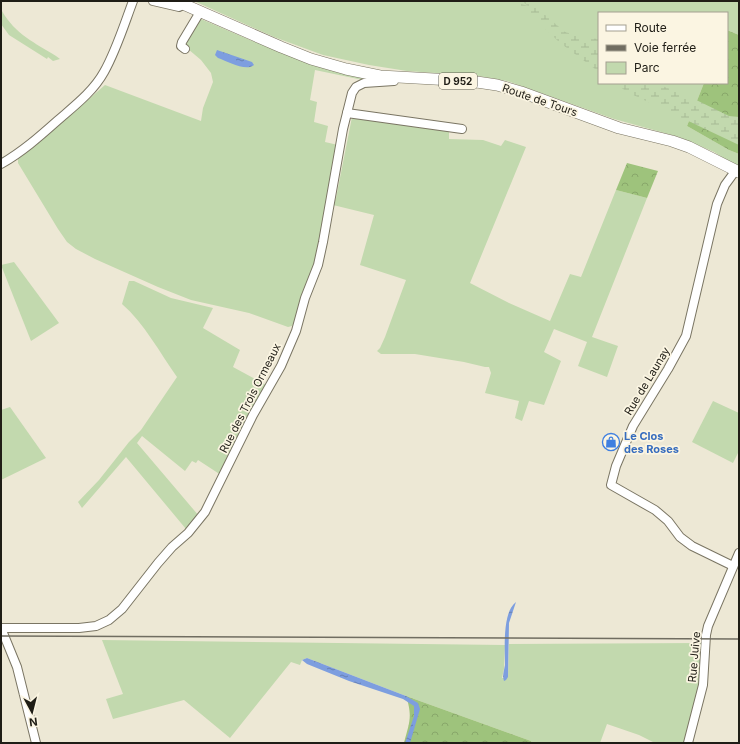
<svg xmlns="http://www.w3.org/2000/svg" width="740" height="744" font-family="Inter,sans-serif">
	<defs>
		<pattern id="forest-crowns" width="20" height="18" patternUnits="userSpaceOnUse"><rect width="20" height="18" fill="#9ec37c"/><path d="M2 6a3 3 0 1 1 6 0M12 15a3 3 0 1 1 6 0" fill="none" stroke="#88a76a"/></pattern>
		<pattern id="wetland-marsh" width="20" height="14" patternUnits="userSpaceOnUse"><rect width="20" height="14" fill="#c2d9ae"/><path d="M1 5h8M5 5V1M11 12h8M15 12V8" fill="none" stroke="#a6ba95"/></pattern>
		<pattern id="water-ripples" width="26" height="14" patternUnits="userSpaceOnUse"><rect width="26" height="14" fill="#7d9edf"/><path d="M2 4q2-2 4 0t4 0M15 11q2-2 4 0t4 0" fill="none" stroke="#6680b4"/></pattern>
	</defs>
	<rect width="100%" height="100%" fill="#ede8d5"/>
	<!-- green -->
	<g fill="#c2d9ae">
		<polygon points="194,1 739,1 739,35 727,30 727,13 599,13 599,83 704,83 687,126 729,150 739,154 739,168 714,152 679,137 614,119 507,81 479,76 407,71 369,65 323,55 274,37"/>
		<path d="M1,11H2C15,34 35,43 56,56L60,59L53,61L48,57L47,59L9,35L1,24Z"/>
		<polygon points="201,19 250,40 320,66 377,81 358,79 315,70 310,100 317,102 314,122 328,126 325,142 338,145 319,251 295,321 292,326 288,327 249,313 191,300 158,287 95,259 76,249 67,242 58,229 18,163 18,159 38,143 105,85 201,121 203,108 213,82 211,73 201,60 188,49 185,45 195,24"/>
		<polygon points="352,117 449,130 449,139 483,140 501,146 505,140 526,147 470,283 509,303 550,321 570,274 581,277 616,190 647,198 592,337 618,346 607,377 578,366 587,342 554,329 544,352 561,361 544,405 529,401 522,421 515,418 519,401 485,393 491,373 489,367 485,367 464,362 415,354 381,354 377,351 380,348 385,337 406,280 360,265 374,215 333,205 336,198"/>
		<polygon points="14,262 59,323 31,341 1,265"/>
		<path d="M129,281H134L171,298L213,308L203,328L240,350L233,367L268,386L221,475L198,460L196,463L192,461L185,471L142,436L137,443L199,516L186,529L126,457L82,508L78,502L99,480L129,442L141,430L177,377C160,353 144,323 122,304Z"/>
		<polygon points="713,401 739,413 739,451 733,463 692,442"/>
		<polygon points="10,407 46,458 1,480 1,410"/>
		<polygon points="102,640 505,645 504,669 502,678 508,677 509,644 702,643 700,679 696,702 686,743 655,743 639,735 607,724 600,743 532,743 531,741 406,696 307,658 302,660 300,665 291,662 230,738 184,700 113,719 106,699 123,694"/>
	</g>
	<!-- forest -->
	<g fill="url(#forest-crowns)">
		<polygon points="727,30 739,35 739,154 729,150 687,126 704,83 727,83"/>
		<polygon points="627,163 658,171 647,198 616,190"/>
		<path d="M406,696L531,741L532,743H404C409,723 413,717 406,696Z"/>
	</g>
	<!-- wetland -->
	<g fill="url(#wetland-marsh)">
		<polygon points="512,1 528,6 522,1 530,2 565,32 587,38 599,39 599,72 559,42 532,16"/>
		<polygon points="615,83 654,83 684,94 729,116 739,117 739,145 627,92"/>
	</g>
	<!-- water -->
	<g fill="url(#water-ripples)">
		<path d="M217,50L252,62L254,65C246,72 227,61 218,58L215,55Z"/>
		<path d="M516,602L509,623L508,677L506,680L504,681C502,676 504,671 505,665C505,650 502,612 516,602Z"/>
		<polygon points="307,658 406,696 418,703 420,709 410,743 405,743 414,716 414,706 403,699 349,681 307,664 302,660"/>
	</g>
	<g fill="none" stroke-linecap="round" stroke-linejoin="round">
		<!-- minor casing -->
		<g stroke="#7a7563" stroke-width="10">
			<g id="minor">
				<polyline points="153,1 179,7 183,5"/>
				<polyline points="185,49 181,46 182,42 200,12"/>
				<polyline points="347,113 462,129"/>
				<path d="M1,164C22,152 39,137 57,121C73,107 93,92 104,72C116,51 124,25 133,1"/>
				<polyline points="733,566 692,546 680,537 668,521 655,510 611,485 616,466 633,426 668,369 686,336 717,204 725,185 736,170"/>
				<polyline points="1,628 79,628 96,626 109,620 122,609 158,563 172,547 188,533 205,512 253,415 281,366 296,331 305,298 318,265 323,242 343,129 352,93 356,87 364,83 394,81"/>
				<polyline points="1,628 17,667 36,743"/>
				<polyline points="688,743 703,685 706,635 708,626 739,553"/>
			</g>
		</g>
		<!-- major casing -->
		<g stroke="#7a7563" stroke-width="12">
			<polyline id="major" points="176,1 281,47 311,59 346,69 380,76 470,81 497,85 521,92 619,128 672,141 689,147 739,172"/>
		</g>
		<!-- minor -->
		<use href="#minor" stroke="#fff" stroke-width="8"/>
		<!-- major -->
		<use href="#major" stroke="#fff" stroke-width="11"/>
		<!-- rail -->
		<polyline stroke="#706d61" stroke-width="1.5" points="1,636 739,639"/>
	</g>
	<!-- icons -->
	<defs>
		<g id="shop-ring" transform="scale(0.9)"><circle r="9.5" fill="#fbf5e2" stroke="#3f7fe0" stroke-width="1.5"/><path d="M-5-2.5h2.3a2.7 3.5 0 0 1 5.4 0H5L5.5 6h-11ZM-1.5-2.5h3a1.5 2.3 0 0 0-3 0Z" fill="#3f7fe0"/></g>
	</defs>
	<g fill-rule="evenodd">
		<use href="#shop-ring" x="611" y="442"/>
	</g>
	<g text-anchor="middle" dominant-baseline="central" stroke-width="3.5" stroke-linejoin="round" paint-order="stroke">
		<!-- shield labels -->
		<rect fill="#fbf5e2" stroke="#615e53" stroke-width="1" x="439" y="73" width="38" height="16" rx="3"/>
		<g font-size="10" font-weight="bold" fill="#1f1d16">
			<text x="458" y="81">D 952</text>
		</g>
		<!-- street labels -->
		<g font-size="11" fill="#1f1d16" stroke="#fbf5e2">
			<text transform="translate(540 100) rotate(19)">Route de Tours</text>
			<text transform="translate(647 381) rotate(-59)">Rue de Launay</text>
			<text transform="translate(250 398) rotate(-63)">Rue des Trois Ormeaux</text>
			<text transform="translate(694 657) rotate(-85)">Rue Juive</text>
		</g>
		<!-- shop labels -->
		<g font-size="11" font-weight="bold" fill="#366cbe" stroke="#fbf5e2" text-anchor="start">
			<text x="624" y="436">Le Clos<tspan x="624" dy="13">des Roses</tspan></text>
		</g>
	</g>
	<!-- border -->
	<rect width="740" height="744" fill="none" stroke="#1f1d16" stroke-width="4"/>
	<!-- legend -->
	<rect x="598" y="12" width="130" height="72" fill="#fbf5e2" stroke="#a39f90"/>
	<rect x="606" y="25" width="20" height="6" fill="#ffffff" stroke="#a39f90"/>
	<text x="634" y="32" font-size="12" fill="#1f1d16">Route</text>
	<rect x="606" y="45" width="20" height="6" fill="#706d61" stroke="#a39f90"/>
	<text x="634" y="52" font-size="12" fill="#1f1d16">Voie ferrée</text>
	<rect x="606" y="62" width="20" height="12" fill="#c2d9ae" stroke="#a39f90"/>
	<text x="634" y="72" font-size="12" fill="#1f1d16">Parc</text>
	<!-- north arrow -->
	<g transform="translate(32 712) rotate(173)" stroke="#fbf5e2" stroke-width="3" paint-order="stroke">
	<path d="M0-3L7 15L0 10L-7 15Z" fill="#1f1d16"/>
	<text y="-6" font-size="11" font-weight="bold" text-anchor="middle" fill="#1f1d16">N</text>
	</g>
</svg>
